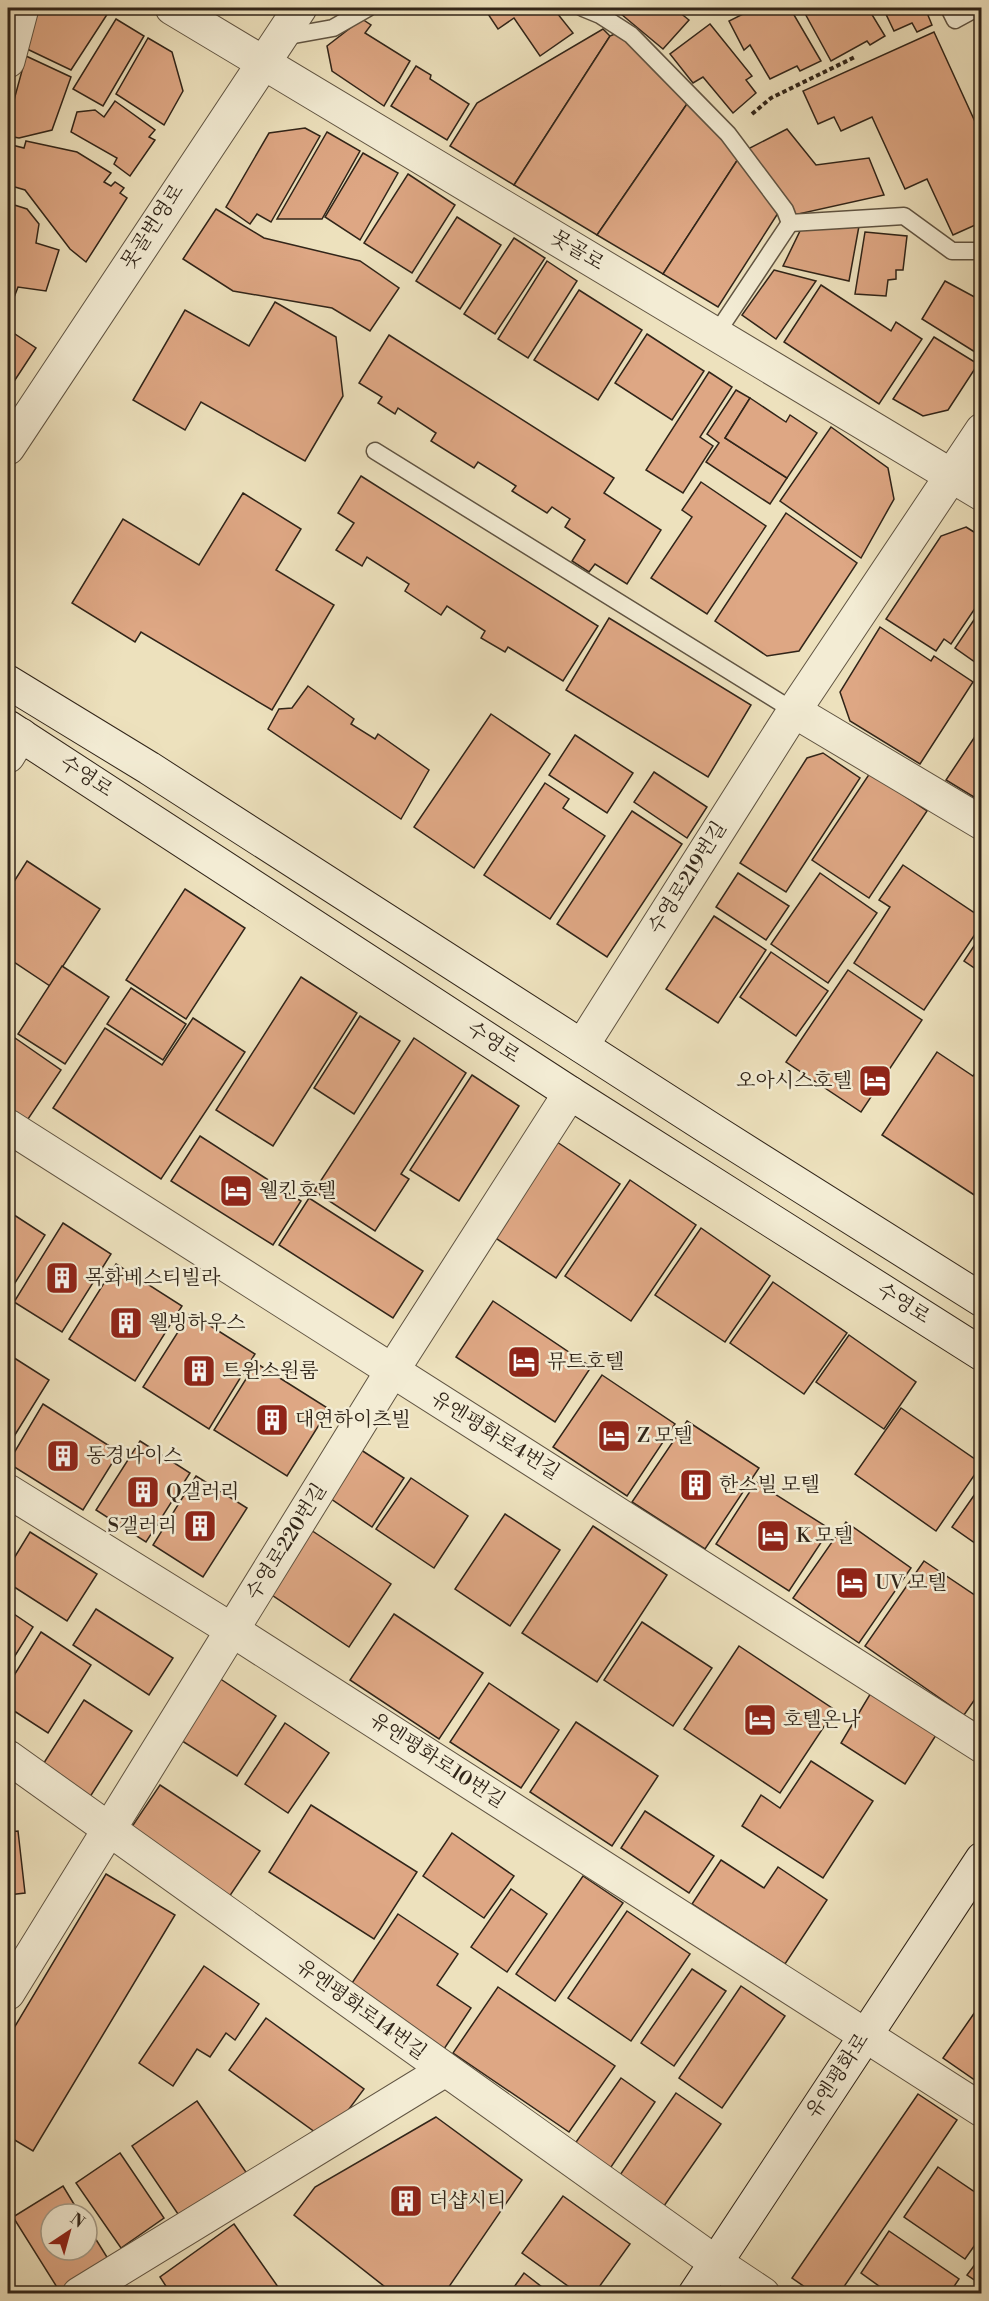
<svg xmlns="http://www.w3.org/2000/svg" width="989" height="2301" font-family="'Libre Bodoni','Noto Serif KR',serif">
	<rect width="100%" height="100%" fill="#ede1bd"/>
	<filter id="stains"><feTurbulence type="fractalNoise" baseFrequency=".00333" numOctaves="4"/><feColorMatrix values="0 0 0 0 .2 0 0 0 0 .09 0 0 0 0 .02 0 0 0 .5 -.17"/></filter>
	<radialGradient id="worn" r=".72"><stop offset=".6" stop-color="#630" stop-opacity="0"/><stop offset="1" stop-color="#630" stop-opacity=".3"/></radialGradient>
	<!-- building -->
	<g fill="#dea784" stroke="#312519" stroke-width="1.5">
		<polygon points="35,8 98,8 108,13 71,70 25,48"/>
		<polygon points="484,8 553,8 573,33 540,56 514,18 498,29"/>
		<polygon points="617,8 674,8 689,20 663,49 615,9"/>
		<polygon points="755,8 790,8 821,61 800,71 797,66 770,79 750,45 744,50 729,21"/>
		<polygon points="802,8 868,8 885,36 870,45 867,41 831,61"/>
		<polygon points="883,8 925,8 932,25 917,32 912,23 894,31"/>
		<polygon points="116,19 144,36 103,106 73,89"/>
		<polygon points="362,19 371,25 365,33 410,61 384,106 332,71 327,46"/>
		<polygon points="710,24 752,76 746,80 756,93 733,113 703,77 693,83 670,54"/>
		<polygon points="603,29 610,36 514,185 450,146 477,103"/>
		<polygon points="934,32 982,137 982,222 953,235 927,179 905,189 872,117 841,131 834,117 818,124 803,91"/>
		<polygon points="617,33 689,101 597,235 514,185 610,36"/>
		<polygon points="148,38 172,52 183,91 164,125 116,94"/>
		<polygon points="26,56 71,77 52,130 19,138 8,136 8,122"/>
		<polygon points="416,66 431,75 430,79 469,104 447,140 391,106"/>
		<polygon points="115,101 155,130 149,137 155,140 130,176 114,164 117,158 71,132 77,112 95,110 104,117"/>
		<polygon points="689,101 740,156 663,274 597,235"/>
		<polygon points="305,128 320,136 271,222 257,214 250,224 226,207 269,133"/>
		<polygon points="787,129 816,165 869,158 884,195 794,215 746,150"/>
		<polygon points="327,132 360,151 322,219 277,219"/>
		<polygon points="26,141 77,152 111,173 104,182 111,186 115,182 124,188 120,193 127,198 86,262 70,249 25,190 8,185 8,144 24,148"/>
		<polygon points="363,153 398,173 360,240 325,217"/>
		<polygon points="740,156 780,210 718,307 663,274"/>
		<polygon points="408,174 455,205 412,273 364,243"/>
		<polygon points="8,203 27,209 39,224 36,243 59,250 46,291 18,287 8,313"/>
		<polygon points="216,209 264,238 360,261 399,288 370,331 332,308 233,291 183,259"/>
		<polygon points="457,217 501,245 460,309 416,281"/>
		<polygon points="859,226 849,281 783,266 801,229"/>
		<polygon points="865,232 907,236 903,270 896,270 896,279 888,280 886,296 855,294"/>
		<polygon points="514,238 545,258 495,334 464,314"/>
		<polygon points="547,261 577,281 528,358 498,339"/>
		<polygon points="774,270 816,281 776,339 742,315"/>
		<polygon points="945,281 982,301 982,346 975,352 922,319"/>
		<polygon points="821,285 891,331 896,322 922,339 879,404 784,342"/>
		<polygon points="579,290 642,330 598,400 534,360"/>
		<polygon points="275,302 336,337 343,396 305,461 201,402 185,430 133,400 185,310 249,346"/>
		<polygon points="12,332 36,348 13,383 8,380 8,339"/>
		<polygon points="647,334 704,371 672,420 615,383"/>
		<polygon points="389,335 614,478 604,493 661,530 627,584 595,564 589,572 572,561 585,540 565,527 570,519 552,507 547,513 512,491 516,486 478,462 474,468 431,441 436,433 398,408 395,414 378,403 382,397 359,383"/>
		<polygon points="934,337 978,364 948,410 923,416 893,399"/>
		<polygon points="709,372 732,387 700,437 713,446 683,493 646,470"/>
		<polygon points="736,390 750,398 725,438 787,478 770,504 706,462 719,443 707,434"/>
		<polygon points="750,398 786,422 790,415 817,433 787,478 725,438"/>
		<polygon points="831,427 888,468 894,499 861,558 780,501"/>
		<polygon points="361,476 598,626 563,681 508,647 505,652 481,638 485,631 447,606 441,615 405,591 409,584 367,557 362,566 336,550 354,523 338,513"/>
		<polygon points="701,482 766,526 707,614 651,578 692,517 682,510"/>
		<polygon points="243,493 301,529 276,570 334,605 272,710 141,632 135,642 72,603 123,519 199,565"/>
		<polygon points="786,513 857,563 799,651 767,656 715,621"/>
		<polygon points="966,527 982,537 982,598 951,644 944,639 936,651 886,619 941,536"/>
		<polygon points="982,608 982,667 955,648"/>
		<polygon points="609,618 751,705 708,777 566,690"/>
		<polygon points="880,627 931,661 934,656 973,682 920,764 850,721 840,692"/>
		<polygon points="308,686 354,719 351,724 375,739 378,734 429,770 401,819 268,729 279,709 292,708"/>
		<polygon points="491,714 550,754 474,868 414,827"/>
		<polygon points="982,726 982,802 946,780"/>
		<polygon points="575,735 633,773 607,813 549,775"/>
		<polygon points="823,753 860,778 786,892 740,863 807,758"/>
		<polygon points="654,772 707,807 687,838 634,802"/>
		<polygon points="870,773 927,811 869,898 812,860"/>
		<polygon points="545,783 569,799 563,808 605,836 550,919 484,875"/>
		<polygon points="632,811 682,844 607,957 557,924"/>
		<polygon points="27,861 100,909 50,986 8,958 8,891"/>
		<polygon points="903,865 982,918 982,924 924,1010 854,963 890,907 879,900"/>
		<polygon points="738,873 789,906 766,940 716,907"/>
		<polygon points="820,873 877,913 828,983 771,944"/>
		<polygon points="185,889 245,928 186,1019 126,980"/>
		<polygon points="714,916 766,950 718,1023 666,989"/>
		<polygon points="982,934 982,973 964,961"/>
		<polygon points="771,952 828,991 796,1036 740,997"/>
		<polygon points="62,966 109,997 65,1064 18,1034"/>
		<polygon points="848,970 922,1020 861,1112 786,1062"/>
		<polygon points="301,977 357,1013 273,1146 216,1110"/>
		<polygon points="131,988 186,1024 163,1060 107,1024"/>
		<polygon points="360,1016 400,1041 354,1114 314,1088"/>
		<polygon points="193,1018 245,1052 161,1179 53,1108 105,1028 162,1065"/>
		<polygon points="15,1038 61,1070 24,1125 8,1113 8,1050"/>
		<polygon points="414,1038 466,1073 401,1174 409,1179 375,1231 314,1191"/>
		<polygon points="937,1052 973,1076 978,1069 982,1071 982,1200 882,1135"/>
		<polygon points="472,1075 519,1106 459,1201 410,1170"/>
		<polygon points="200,1136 301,1201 273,1245 171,1181"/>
		<polygon points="557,1142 620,1184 556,1278 494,1237"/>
		<polygon points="630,1180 696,1225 631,1321 565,1276"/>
		<polygon points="309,1198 423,1271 393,1318 279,1245"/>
		<polygon points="8,1211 45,1235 8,1294"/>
		<polygon points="63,1223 111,1254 62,1332 14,1302"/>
		<polygon points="701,1228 770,1276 725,1342 655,1295"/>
		<polygon points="116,1264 182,1306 135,1381 69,1339"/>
		<polygon points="773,1282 847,1333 804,1394 730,1343"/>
		<polygon points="493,1301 591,1367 555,1422 456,1357"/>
		<polygon points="190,1313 255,1354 209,1429 143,1387"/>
		<polygon points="849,1335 916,1382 884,1429 816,1382"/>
		<polygon points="8,1354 49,1380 8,1446"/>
		<polygon points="256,1363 329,1409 287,1476 214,1430"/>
		<polygon points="602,1375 675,1424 627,1496 553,1447"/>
		<polygon points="43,1404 119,1452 83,1510 8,1463"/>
		<polygon points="901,1408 982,1464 936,1531 855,1474"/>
		<polygon points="687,1421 759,1468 705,1549 632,1502"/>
		<polygon points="140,1441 190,1473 146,1542 96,1510"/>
		<polygon points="352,1444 404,1478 372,1527 321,1492"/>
		<polygon points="196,1476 247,1508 203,1577 153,1545"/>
		<polygon points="411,1478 468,1516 434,1568 376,1529"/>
		<polygon points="756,1482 830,1529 789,1591 716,1544"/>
		<polygon points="982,1484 982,1548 952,1527"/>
		<polygon points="505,1514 560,1550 510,1626 455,1589"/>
		<polygon points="846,1522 911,1568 859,1643 793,1598"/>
		<polygon points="305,1526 391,1584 349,1647 263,1589"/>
		<polygon points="593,1526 667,1575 597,1682 522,1633"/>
		<polygon points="30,1532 97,1574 67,1621 8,1583 8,1568"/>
		<polygon points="924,1561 982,1600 982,1689 964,1715 865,1646"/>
		<polygon points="96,1609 173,1658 149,1695 73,1645"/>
		<polygon points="8,1610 33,1627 8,1667"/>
		<polygon points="394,1614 483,1673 439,1739 350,1680"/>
		<polygon points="642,1622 712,1668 673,1726 604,1680"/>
		<polygon points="41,1632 91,1665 48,1733 8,1707 8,1685"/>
		<polygon points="739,1646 835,1710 780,1793 684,1729"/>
		<polygon points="219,1678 276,1716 237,1776 179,1739"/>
		<polygon points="489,1683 559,1730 521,1788 450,1742"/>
		<polygon points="872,1691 938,1732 905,1784 841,1743"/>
		<polygon points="84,1700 132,1731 88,1800 40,1769"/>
		<polygon points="576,1722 658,1776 612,1846 530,1792"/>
		<polygon points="285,1723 329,1753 288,1813 245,1784"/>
		<polygon points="811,1761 873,1801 823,1878 742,1826 761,1795 780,1808"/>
		<polygon points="160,1785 260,1851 229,1897 129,1831"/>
		<polygon points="311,1805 417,1872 374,1939 269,1872"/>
		<polygon points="645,1811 714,1856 689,1893 621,1848"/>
		<polygon points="18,1831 25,1893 8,1895 8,1832"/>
		<polygon points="452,1833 514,1876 484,1918 423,1876"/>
		<polygon points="721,1860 764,1888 778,1867 827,1900 785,1964 692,1904"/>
		<polygon points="106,1874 175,1915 33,2151 8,2136 8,2038"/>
		<polygon points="583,1876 623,1903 555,2001 516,1974"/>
		<polygon points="511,1889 547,1914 507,1972 471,1947"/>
		<polygon points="627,1911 690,1954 631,2041 568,1998"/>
		<polygon points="398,1914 458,1954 437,1985 471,2008 444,2049 350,1986"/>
		<polygon points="204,1966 259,2004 235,2040 226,2033 210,2057 197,2049 173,2086 139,2063"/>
		<polygon points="692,1969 726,1991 674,2066 641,2043"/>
		<polygon points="741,1986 785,2016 722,2108 679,2078"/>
		<polygon points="498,1987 615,2066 569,2132 453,2053"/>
		<polygon points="982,2002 982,2085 943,2058"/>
		<polygon points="266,2018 364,2089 326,2140 229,2070"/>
		<polygon points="621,2078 655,2102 609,2170 574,2145"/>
		<polygon points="676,2093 721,2124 664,2206 620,2175"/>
		<polygon points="918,2094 957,2120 839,2294 815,2294 792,2278"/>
		<polygon points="197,2101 248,2175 182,2220 132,2146"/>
		<polygon points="436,2117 522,2180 444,2294 423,2294 419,2290 416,2294 394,2294 294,2215 315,2187"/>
		<polygon points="120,2153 164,2218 121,2248 76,2183"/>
		<polygon points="938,2167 982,2197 982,2235 965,2259 904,2217"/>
		<polygon points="63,2186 80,2214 51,2214 51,2250 87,2250 87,2225 110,2262 60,2292 13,2217"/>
		<polygon points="563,2196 630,2244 594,2294 579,2294 522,2253"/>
		<polygon points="234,2224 283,2294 171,2294 160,2277"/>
		<polygon points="889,2231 959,2279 949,2294 890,2294 861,2273"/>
		<polygon points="982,2255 982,2285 967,2275"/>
		<polygon points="524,2273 551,2294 509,2294"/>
	</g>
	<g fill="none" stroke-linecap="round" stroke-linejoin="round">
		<!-- service casing -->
		<g stroke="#605442" stroke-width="19">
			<g id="service">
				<polyline points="583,8 600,15 631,35 728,134 785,210 790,223 904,216 952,251 982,251"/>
				<polyline points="949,8 955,20 977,8"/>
				<polyline points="283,37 333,28 368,8"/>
				<polyline points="716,334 790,223"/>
				<polyline points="375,451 794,711"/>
			</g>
		</g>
		<!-- minor casing -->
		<g stroke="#605442" stroke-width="35">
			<g id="minor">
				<polyline points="8,61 22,8"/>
				<polyline points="794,711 982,823"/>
				<polyline points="8,756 21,735"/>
				<polyline points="582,1046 794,711 982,430"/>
				<polyline points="8,1126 982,1746"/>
				<polyline points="8,1491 232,1630 982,2110"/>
				<polyline points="8,1757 715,2262 763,2294"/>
				<polyline points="8,1993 392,1371 570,1093"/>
				<polyline points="79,2294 445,2070"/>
			</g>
		</g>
		<!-- tertiary casing -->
		<g stroke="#605442" stroke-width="35">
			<g id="tertiary">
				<polyline points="172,8 982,494"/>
				<polyline points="8,448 300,8"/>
			</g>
		</g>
		<!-- secondary casing -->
		<g stroke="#312519" stroke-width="35">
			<g id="secondary">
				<polyline points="8,682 149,768 709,1128 982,1300"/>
				<polyline points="8,727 570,1093 982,1354"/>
				<polyline points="695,2294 982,1859"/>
			</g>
		</g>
		<!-- path -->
		<polyline stroke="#312519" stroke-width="4" stroke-dasharray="4.5 3" stroke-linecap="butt" points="752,114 771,98 855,57"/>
		<!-- service -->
		<use href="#service" stroke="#f3ecd4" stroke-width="16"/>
		<!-- minor -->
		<use href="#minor" stroke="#f3ecd4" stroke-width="33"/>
		<!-- tertiary -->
		<use href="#tertiary" stroke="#f3ecd4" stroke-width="33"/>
		<!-- secondary -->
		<use href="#secondary" stroke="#f3ecd4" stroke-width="33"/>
	</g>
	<!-- icons -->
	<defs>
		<g id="hotel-square" transform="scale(1.725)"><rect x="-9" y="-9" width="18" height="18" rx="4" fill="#8f2418" stroke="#f3ecd4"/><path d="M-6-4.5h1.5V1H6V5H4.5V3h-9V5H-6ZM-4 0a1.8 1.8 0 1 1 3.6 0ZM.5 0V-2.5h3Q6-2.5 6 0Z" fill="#fff"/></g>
		<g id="building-square" transform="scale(1.725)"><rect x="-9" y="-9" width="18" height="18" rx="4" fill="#8f2418" stroke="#f3ecd4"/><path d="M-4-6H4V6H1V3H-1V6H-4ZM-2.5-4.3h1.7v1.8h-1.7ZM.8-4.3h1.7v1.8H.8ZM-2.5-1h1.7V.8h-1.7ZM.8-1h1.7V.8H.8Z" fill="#fff"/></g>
	</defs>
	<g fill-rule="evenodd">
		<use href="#hotel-square" x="875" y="1081"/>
		<use href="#hotel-square" x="236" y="1191"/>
		<use href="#building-square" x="62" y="1278"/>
		<use href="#building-square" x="126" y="1323"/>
		<use href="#hotel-square" x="524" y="1362"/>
		<use href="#building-square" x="199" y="1371"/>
		<use href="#building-square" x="272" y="1420"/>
		<use href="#hotel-square" x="614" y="1436"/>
		<use href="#building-square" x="63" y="1456"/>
		<use href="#building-square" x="696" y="1485"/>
		<use href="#building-square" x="143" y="1492"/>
		<use href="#building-square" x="200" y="1526"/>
		<use href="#hotel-square" x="773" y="1536"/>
		<use href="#hotel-square" x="852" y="1583"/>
		<use href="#hotel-square" x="760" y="1720"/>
		<use href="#building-square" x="406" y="2201"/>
	</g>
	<g text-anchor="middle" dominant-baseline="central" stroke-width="5" stroke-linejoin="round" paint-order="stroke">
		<!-- street labels -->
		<g font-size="20" fill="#312519" stroke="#f3ecd4">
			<text transform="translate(153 227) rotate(-57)">못골번영로</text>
			<text transform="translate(577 251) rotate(31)">못골로</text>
			<text transform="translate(86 777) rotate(33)">수영로</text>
			<text transform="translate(688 878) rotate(-58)">수영로219번길</text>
			<text transform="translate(493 1043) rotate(33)">수영로</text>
			<text transform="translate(903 1304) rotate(32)">수영로</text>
			<text transform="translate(495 1436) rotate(32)">유엔평화로4번길</text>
			<text transform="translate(287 1542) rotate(-58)">수영로220번길</text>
			<text transform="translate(437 1761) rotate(33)">유엔평화로10번길</text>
			<text transform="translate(361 2010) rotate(36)">유엔평화로14번길</text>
			<text transform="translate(838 2076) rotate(-57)">유엔평화로</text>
		</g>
		<!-- poi labels -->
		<g font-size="20" fill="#312519" stroke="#f3ecd4" text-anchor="start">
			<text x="852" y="1081" text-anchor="end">오아시스호텔</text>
			<text x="259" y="1191">웰킨호텔</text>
			<text x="85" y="1278">목화베스티빌라</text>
			<text x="149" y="1323">웰빙하우스</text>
			<text x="547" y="1362">뮤트호텔</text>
			<text x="222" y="1371">트윈스원룸</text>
			<text x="295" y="1420">대연하이츠빌</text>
			<text x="637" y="1436">Z 모텔</text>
			<text x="86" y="1456">동경나이스</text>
			<text x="719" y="1485">한스빌 모텔</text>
			<text x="166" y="1492">Q갤러리</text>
			<text x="177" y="1526" text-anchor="end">S갤러리</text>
			<text x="796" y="1536">K 모텔</text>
			<text x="875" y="1583">UV 모텔</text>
			<text x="783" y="1720">호텔온나</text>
			<text x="429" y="2201">더샵시티</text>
		</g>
	</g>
	<!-- margin -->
	<rect width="989" height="2301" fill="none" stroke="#ede1bd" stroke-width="30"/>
	<rect x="9" y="9" width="971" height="2283" fill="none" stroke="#312519" stroke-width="3"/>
	<rect x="15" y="15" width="959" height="2271" fill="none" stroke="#312519" stroke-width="1.5"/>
	<!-- north arrow -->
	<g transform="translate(69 2232) rotate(36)"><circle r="28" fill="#f3ecd4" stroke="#a59c89" stroke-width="1.5"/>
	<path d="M0-4.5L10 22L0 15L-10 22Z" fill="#8f2418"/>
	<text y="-9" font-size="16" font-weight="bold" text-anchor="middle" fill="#312519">N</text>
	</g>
	<rect width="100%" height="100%" filter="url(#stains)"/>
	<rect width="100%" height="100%" fill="url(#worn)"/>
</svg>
